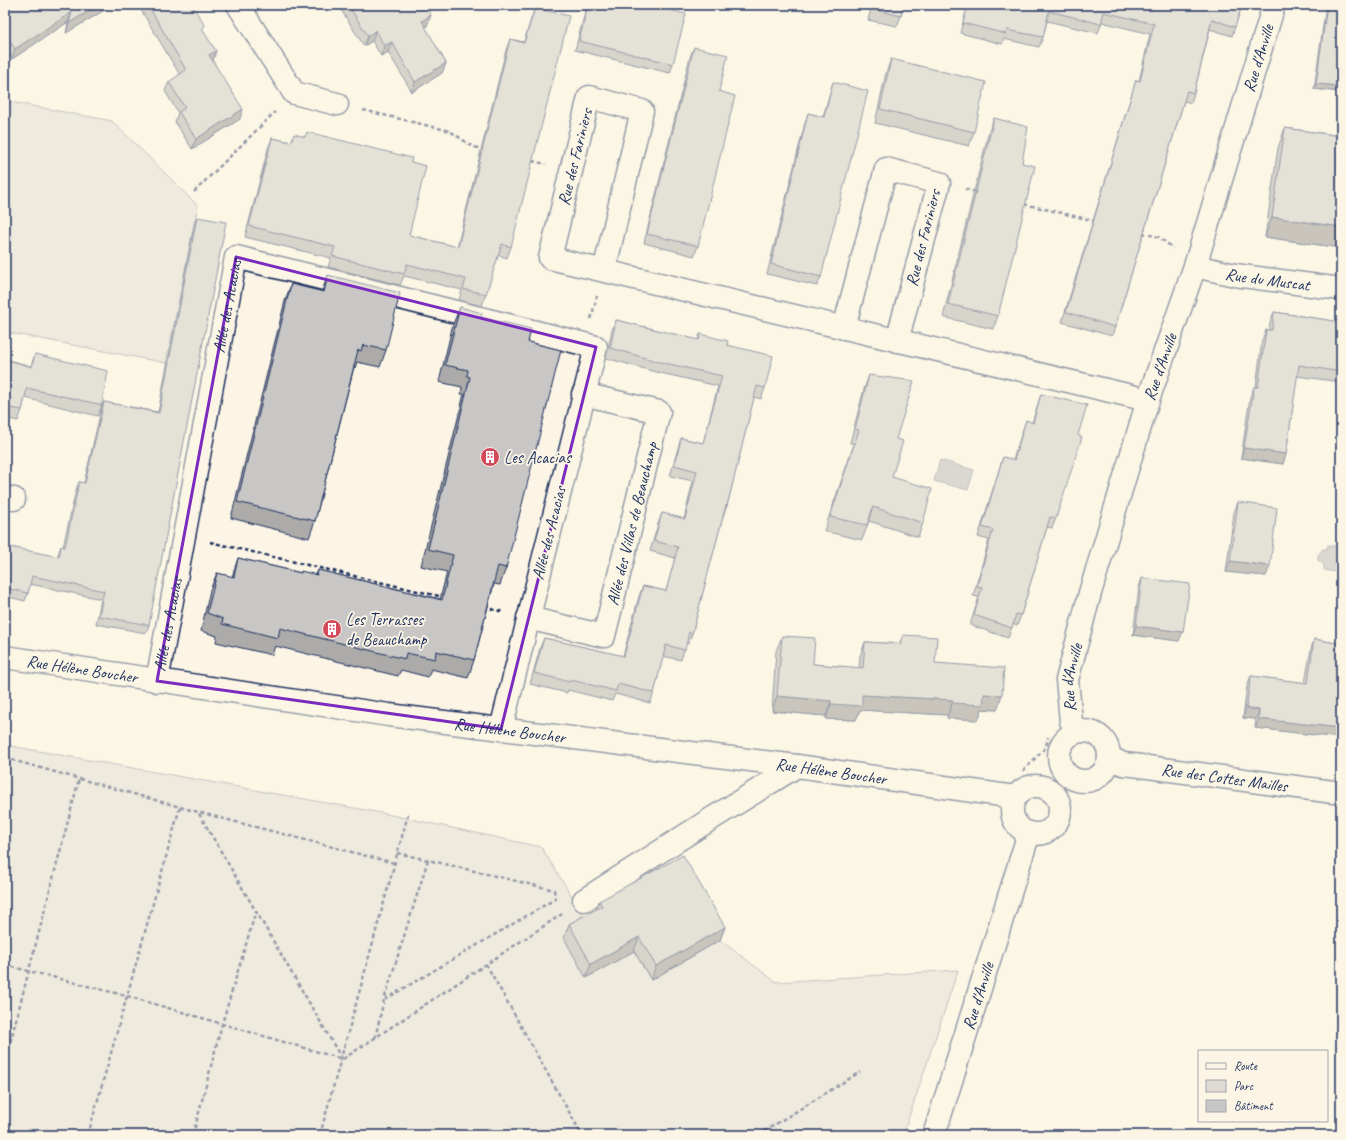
<svg xmlns="http://www.w3.org/2000/svg" width="1346" height="1140" font-family="Caveat,sans-serif">
	<rect width="100%" height="100%" fill="#fcf5e5"/>
	<filter id="ink" filterUnits="userSpaceOnUse"><feTurbulence type="fractalNoise" baseFrequency=".025" numOctaves="2"/><feDisplacementMap in="SourceGraphic" scale="8" xChannelSelector="R" yChannelSelector="G"/><feConvolveMatrix kernelMatrix="1 2 1 2 8 2 1 2 1" color-interpolation-filters="sRGB"/></filter>
	<g filter="url(#ink)">
		<!-- green -->
		<g fill="#dfdbd4" stroke="#7d8599">
			<polygon points="5,101 112,121 198,206 166,363 5,332"/>
			<polygon points="5,745 382,813 541,847 578,906 586,924 631,946 651,980 720,940 776,982 958,970 903,1135 5,1135"/>
		</g>
		<!-- water -->
		<g fill="#b2b4b8" stroke="#767f94">
			<polygon points="940,460 974,470 968,490 934,481"/>
			<polygon points="1328,545 1341,547 1341,573 1324,570 1324,565 1318,560 1318,555 1323,549 1327,549"/>
		</g>
		<g fill="none" stroke-linecap="round" stroke-linejoin="round">
			<!-- minor casing -->
			<g stroke="#1b2f5e" stroke-width="25">
				<g id="minor">
					<polyline points="238,5 294,93 337,104"/>
					<path id="s1" d="M1195,266L1235,275L1341,289"/>
					<polyline points="604,271 642,111 589,97 550,258 1148,400"/>
					<polyline points="844,328 886,169 939,183 897,341"/>
					<polyline points="5,497 14,499"/>
					<path id="s2" d="M528,618L604,636L659,412L583,394"/>
					<path id="s3" d="M5,657L389,715L797,766L1015,797"/>
					<path id="s4" d="M157,681L236,257L596,347L501,729"/>
					<circle cx="1084" cy="756" r="25"/>
					<path id="s5" d="M1076,732L1071,721L1067,680L1090,593L1148,400L1195,266L1274,5"/>
					<path id="s6" d="M1109,757L1123,764L1133,765L1341,793"/>
					<circle cx="1036" cy="810" r="24"/>
					<polyline points="584,900 711,819 797,766"/>
					<path id="s7" d="M934,1135L1029,833"/>
				</g>
			</g>
			<!-- path -->
			<g stroke="#1b2f5e" stroke-width="2.5" stroke-dasharray="4 3" stroke-linecap="butt">
				<polyline points="363,110 450,131 473,147 485,149"/>
				<polyline points="532,161 546,164"/>
				<polyline points="965,189 976,192"/>
				<polyline points="194,192 275,112"/>
				<polyline points="1024,204 1095,221"/>
				<polyline points="1142,233 1159,237 1173,248"/>
				<polyline points="591,319 597,296"/>
				<polyline points="210,542 443,597"/>
				<polyline points="484,607 503,612"/>
				<polyline points="5,758 198,812 394,863"/>
				<polyline points="1023,771 1046,747 1048,737"/>
				<polyline points="397,853 428,860"/>
				<polyline points="486,964 582,1135"/>
				<polyline points="5,965 127,996 342,1059 198,812"/>
				<polyline points="375,1038 384,1000 428,860 554,890 555,899 384,1000"/>
				<polyline points="343,1059 562,914"/>
				<polyline points="5,1062 79,779"/>
				<polyline points="88,1135 180,807"/>
				<polyline points="193,1135 222,1024 256,911"/>
				<polyline points="320,1135 409,811"/>
				<polyline points="758,1135 860,1072"/>
			</g>
			<!-- minor -->
			<use href="#minor" stroke="#fcf5e5" stroke-width="22"/>
		</g>
		<!-- wall -->
		<g fill="#acabaa" stroke="#1b2f5e">
			<polygon points="5,5 109,5 108,8 66,33 68,22 12,59 5,49"/>
			<polygon points="138,5 192,5 203,32 213,60 240,119 192,149 175,122 178,113 165,91 169,82 180,75"/>
			<polygon points="299,5 308,5 302,9"/>
			<polygon points="338,5 426,5 425,6 427,26 425,27 446,63 442,73 412,92 388,52 381,56 372,41 364,46"/>
			<polygon points="587,5 649,5 673,64 670,73 575,50"/>
			<polygon points="872,5 903,5 901,16 897,26 868,20"/>
			<polygon points="968,5 1242,5 1232,36 1210,29 1194,93 1191,103 1184,101 1115,327 1112,336 1062,322 1133,90 1136,80 1139,81 1150,34 1102,22 1098,33 1047,21 1043,37 1039,47 1004,39 1002,44 960,33"/>
			<polygon points="1326,5 1341,5 1341,92 1314,89"/>
			<polygon points="535,8 511,247 507,258 498,255 482,306 459,300 462,290 404,276 400,285 328,267 331,258 245,237 268,149 272,138 291,142 305,137 411,162 409,235 457,247 506,50 510,39 524,42 531,19"/>
			<polygon points="694,47 719,91 698,246 694,256 644,243 690,57"/>
			<polygon points="891,59 974,132 969,146 875,123 886,73"/>
			<polygon points="833,82 821,277 817,286 767,274 805,123 808,113 823,117 830,92"/>
			<polygon points="994,118 1022,163 998,316 993,329 943,317 989,131"/>
			<polygon points="1285,128 1341,136 1341,248 1265,237 1278,148"/>
			<polygon points="197,217 149,625 146,633 96,624 101,599 30,584 28,593 25,601 5,596 5,546 57,557 61,546 63,547 76,490 79,482 84,483 101,410 104,402 158,412 194,225"/>
			<polygon points="328,275 386,350 380,367 357,362 355,368 354,367 315,521 309,538 231,518 285,301 291,284 322,291"/>
			<polygon points="460,307 481,317 528,342 506,568 500,585 494,584 474,660 468,678 431,669 428,677 401,670 398,676 275,646 272,655 216,642 217,636 201,631 210,590 217,573 232,577 238,558 301,573 316,575 318,570 440,599 447,572 421,566 464,394 461,394 462,387 439,382 453,324"/>
			<polygon points="1274,312 1341,322 1341,382 1297,376 1286,454 1283,464 1241,458 1250,397 1254,387 1256,387 1262,340 1266,330 1269,330 1270,322"/>
			<polygon points="616,320 698,340 700,334 727,345 765,388 761,399 754,397 727,506 723,516 692,634 688,644 686,643 681,660 663,656 654,693 650,703 615,694 612,701 568,690 567,693 530,684 540,648 544,638 623,656 639,596 643,586 666,591 675,558 650,551 658,524 662,513 684,519 693,481 670,476 678,448 681,438 703,443 718,386 652,371 606,358 612,330"/>
			<polygon points="35,354 102,405 98,416 25,398 22,410 18,421 5,418 5,369 8,360 31,366"/>
			<polygon points="869,375 896,439 892,477 923,523 918,537 869,521 862,540 824,531 854,444 850,443 864,389"/>
			<polygon points="1041,394 1078,435 1056,518 1052,528 1047,527 1021,615 1017,626 1013,624 1008,638 970,625 979,597 973,596 989,540 978,537 987,508 1003,457 1013,460 1026,420 1032,423"/>
			<polygon points="1238,502 1266,576 1226,572 1234,513"/>
			<polygon points="1142,578 1179,641 1133,635 1139,587"/>
			<polygon points="903,635 935,663 997,710 982,709 978,720 947,718 948,715 860,710 856,720 826,719 826,716 772,711 776,651 782,636 813,664 859,668 860,656 865,642 899,644"/>
			<polygon points="1314,639 1341,644 1341,738 1255,728 1256,719 1243,718 1247,686 1251,676 1305,683 1311,649"/>
			<polygon points="599,901 725,927 720,940 651,980 634,951 586,978 564,938 569,924 596,909"/>
		</g>
		<!-- shaded-wall -->
		<g fill="#8c8b8b" stroke="#1b2f5e">
			<polygon points="99,5 109,5 108,8 66,33 69,23"/>
			<polygon points="303,5 308,5 302,9"/>
			<polygon points="72,12 68,22 12,59 15,49"/>
			<polygon points="431,15 427,26 418,31 422,21"/>
			<polygon points="376,30 372,41 364,46 368,36"/>
			<polygon points="392,42 388,52 381,56 384,46"/>
			<polygon points="216,51 213,61 209,55"/>
			<polygon points="446,63 442,73 412,92 415,82"/>
			<polygon points="1316,84 1341,86 1341,92 1314,89"/>
			<polygon points="243,109 240,119 192,149 196,139"/>
			<polygon points="1272,217 1341,227 1341,248 1265,237"/>
			<polygon points="1244,448 1286,454 1283,464 1241,458"/>
			<polygon points="1230,561 1270,566 1266,576 1226,572"/>
			<polygon points="1136,626 1183,632 1179,641 1133,635"/>
			<polygon points="984,694 1002,695 997,710 982,709 978,720 947,718 952,703"/>
			<polygon points="862,695 953,700 948,715 860,710 856,720 826,719 831,704"/>
			<polygon points="777,696 831,701 826,716 772,711"/>
			<polygon points="1246,708 1259,710 1256,719 1243,718"/>
			<polygon points="1259,719 1341,728 1341,738 1255,728"/>
			<polygon points="725,927 720,940 651,980 656,966"/>
			<polygon points="639,937 634,951 586,978 591,964"/>
		</g>
		<!-- building -->
		<g fill="#c8c7c6" stroke="#1b2f5e">
			<polygon points="5,5 99,5 69,23 72,12 15,49 6,35 5,36"/>
			<polygon points="148,5 192,5 205,26 202,29 216,51 209,55 243,109 196,139 179,112 185,108 169,82 186,70"/>
			<polygon points="348,5 425,5 431,15 422,21 446,63 415,82 392,42 384,46 376,30 368,36"/>
			<polygon points="588,5 649,5 686,14 673,64 579,41"/>
			<polygon points="873,5 903,5 901,16 872,9"/>
			<polygon points="968,5 1242,5 1235,27 1212,19 1194,93 1187,91 1115,327 1066,312 1136,80 1140,81 1154,24 1104,12 1101,24 1049,11 1043,37 1007,30 1006,34 963,23"/>
			<polygon points="1327,5 1341,5 1341,86 1316,84"/>
			<polygon points="535,8 569,16 511,247 502,244 486,294 463,289 466,279 407,264 404,274 332,256 335,247 249,226 272,138 291,142 294,134 305,137 307,132 412,158 411,162 426,166 409,235 458,247 510,39 524,43"/>
			<polygon points="694,47 728,55 719,91 735,96 698,246 647,234"/>
			<polygon points="891,59 986,82 974,132 880,109"/>
			<polygon points="833,82 868,91 821,277 771,264 808,113 824,117"/>
			<polygon points="994,118 1028,127 1022,163 1035,166 998,316 948,304"/>
			<polygon points="1285,128 1341,136 1341,227 1272,217"/>
			<polygon points="197,217 226,222 149,625 99,616 104,591 32,576 28,593 5,588 5,546 59,557 61,546 65,547 79,482 85,483 104,402 159,413"/>
			<polygon points="328,275 400,293 386,350 363,345 361,351 358,350 315,521 237,502 291,284 324,292"/>
			<polygon points="460,307 482,313 481,317 531,329 528,342 561,350 506,568 498,566 474,660 436,651 435,659 406,653 405,659 280,628 278,638 222,624 223,619 207,613 217,573 234,577 238,558 301,573 301,571 317,575 318,570 442,600 453,555 428,549 470,377 467,376 468,370 445,365"/>
			<polygon points="1274,312 1341,322 1341,372 1299,365 1286,454 1244,448 1254,387 1258,387 1266,330 1272,330"/>
			<polygon points="616,320 699,340 700,334 728,341 727,345 773,356 765,388 757,386 727,506 726,505 692,634 689,632 685,650 666,645 654,693 618,684 616,691 571,680 570,682 534,673 544,638 624,656 643,586 666,591 678,547 654,541 662,513 685,519 697,471 674,465 678,452 681,438 703,443 722,376 656,361 610,348"/>
			<polygon points="35,354 108,371 102,405 27,388 22,410 5,407 5,370 8,360 32,367"/>
			<polygon points="869,375 914,381 896,439 903,441 892,477 932,489 923,523 873,507 867,525 830,517 859,430 855,429"/>
			<polygon points="1041,394 1087,405 1078,435 1082,437 1056,518 1050,517 1021,615 1016,614 1012,628 974,615 982,587 977,586 993,530 982,527 1003,457 1014,460 1026,420 1033,423"/>
			<polygon points="1238,502 1277,508 1270,566 1230,561"/>
			<polygon points="1142,578 1190,584 1183,632 1136,626"/>
			<polygon points="903,635 937,637 935,663 1004,668 1002,695 984,694 983,705 952,703 953,700 862,695 862,706 831,704 831,701 777,696 782,636 815,638 813,664 863,668 865,642 902,644"/>
			<polygon points="1314,639 1341,644 1341,728 1259,719 1259,710 1246,708 1251,676 1308,683"/>
			<polygon points="683,855 725,927 656,966 639,937 591,964 569,924 602,906 599,901"/>
		</g>
	</g>
	<!-- marked area -->
	<path d="M0 0H1346V1140H0ZM236,257L596,347L501,729L157,681Z" fill="#fcf5e5" fill-opacity=".55" fill-rule="evenodd"/>
	<path fill="none" stroke="#7b2cbf" stroke-width="3" stroke-linejoin="round" d="M236,257L596,347L501,729L157,681Z"/>
	<!-- icons -->
	<defs>
		<g id="building-disc" transform="scale(1)"><circle r="9.5" fill="#d1495b" stroke="#fcf5e5"/><path d="M-4-6H4V6H1V3H-1V6H-4ZM-2.5-4.3h1.7v1.8h-1.7ZM.8-4.3h1.7v1.8H.8ZM-2.5-1h1.7V.8h-1.7ZM.8-1h1.7V.8H.8Z" fill="#fff"/></g>
	</defs>
	<g fill-rule="evenodd">
		<use href="#building-disc" x="490" y="457"/>
		<use href="#building-disc" x="332" y="629"/>
	</g>
	<g text-anchor="middle" dominant-baseline="central" stroke-width="3.5" stroke-linejoin="round" paint-order="stroke">
		<!-- street labels -->
		<g font-size="17" fill="#1b2f5e" stroke="#fcf5e5">
			<text stroke="none"><textPath href="#s5" startOffset="704">Rue d'Anville</textPath></text>
			<text transform="translate(575 157) rotate(-76)">Rue des Fariniers</text>
			<text transform="translate(923 238) rotate(-76)">Rue des Fariniers</text>
			<text stroke="none"><textPath href="#s1" startOffset="74">Rue du Muscat</textPath></text>
			<text stroke="none"><textPath href="#s4" startOffset="382">Allée des Acacias</textPath></text>
			<text stroke="none"><textPath href="#s5" startOffset="380">Rue d'Anville</textPath></text>
			<text stroke="none"><textPath href="#s2" startOffset="194">Allée des Villas de Beauchamp</textPath></text>
			<text transform="translate(549 533) rotate(-76)">Allée des Acacias</text>
			<text stroke="none"><textPath href="#s4" startOffset="58">Allée des Acacias</textPath></text>
			<text stroke="none"><textPath href="#s3" startOffset="78">Rue Hélène Boucher</textPath></text>
			<text stroke="none"><textPath href="#s5" startOffset="56">Rue d'Anville</textPath></text>
			<text stroke="none"><textPath href="#s3" startOffset="510">Rue Hélène Boucher</textPath></text>
			<text stroke="none"><textPath href="#s3" startOffset="834">Rue Hélène Boucher</textPath></text>
			<text stroke="none"><textPath href="#s6" startOffset="118">Rue des Cottes Mailles</textPath></text>
			<text stroke="none"><textPath href="#s7" startOffset="146">Rue d'Anville</textPath></text>
		</g>
		<!-- poi labels -->
		<g font-size="17" fill="#1b2f5e" stroke="#fcf5e5" text-anchor="start">
			<text x="504" y="457">Les Acacias</text>
			<text x="346" y="619">Les Terrasses<tspan x="346" dy="20">de Beauchamp</tspan></text>
		</g>
	</g>
	<!-- margin -->
	<rect width="1346" height="1140" fill="none" stroke="#fcf5e5" stroke-width="20"/>
	<rect x="10" y="10" width="1326" height="1120" fill="none" stroke="#1b2f5e" stroke-width="1.5" filter="url(#ink)"/>
	<!-- legend -->
	<rect x="1198" y="1050" width="130" height="72" fill="#fcf5e5" stroke="#a2a6af"/>
	<rect x="1206" y="1063" width="20" height="6" fill="#fcf5e5" stroke="#a2a6af"/>
	<text x="1234" y="1070" font-size="12" fill="#1b2f5e">Route</text>
	<rect x="1206" y="1080" width="20" height="12" fill="#dfdbd4" stroke="#a2a6af"/>
	<text x="1234" y="1090" font-size="12" fill="#1b2f5e">Parc</text>
	<rect x="1206" y="1100" width="20" height="12" fill="#c8c7c6" stroke="#a2a6af"/>
	<text x="1234" y="1110" font-size="12" fill="#1b2f5e">Bâtiment</text>
</svg>
